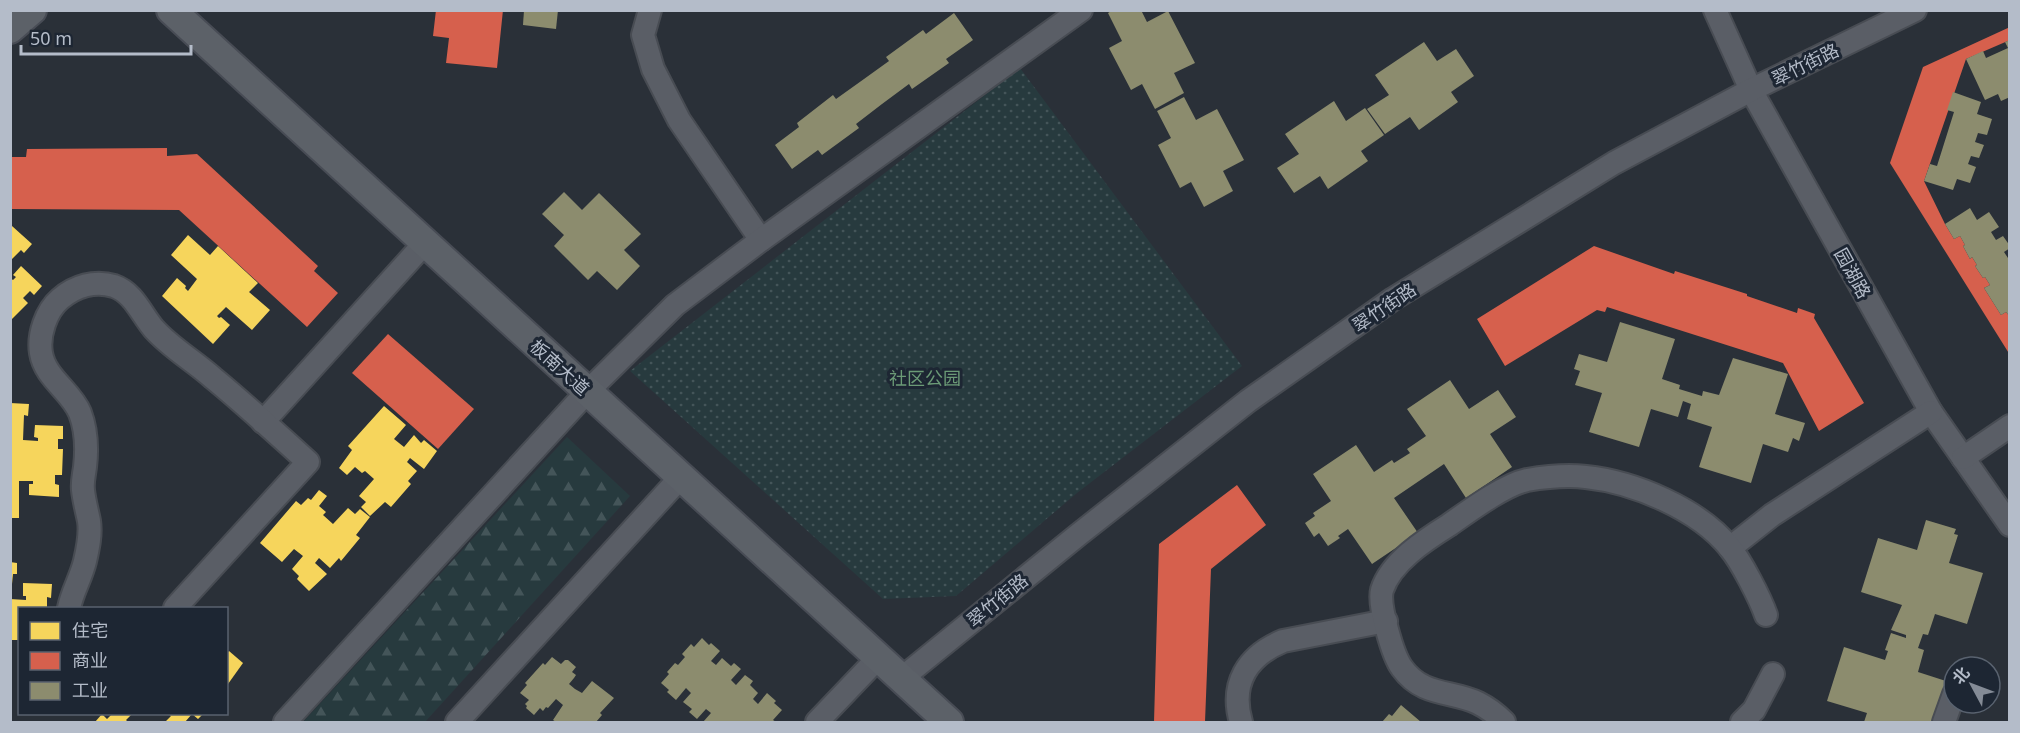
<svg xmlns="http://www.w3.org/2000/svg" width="2020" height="733" font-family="'Noto Sans','Noto Sans SC',sans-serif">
	<defs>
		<pattern id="grass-dots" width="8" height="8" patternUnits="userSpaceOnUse" patternTransform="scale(1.5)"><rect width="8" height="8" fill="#273a3e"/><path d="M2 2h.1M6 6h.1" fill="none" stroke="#445559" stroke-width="1.8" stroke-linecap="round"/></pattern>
		<pattern id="forest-firs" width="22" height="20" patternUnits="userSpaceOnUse" patternTransform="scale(1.5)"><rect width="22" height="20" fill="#273a3e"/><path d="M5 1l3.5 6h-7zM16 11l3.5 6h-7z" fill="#445559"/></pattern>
	</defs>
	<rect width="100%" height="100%" fill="#2a3038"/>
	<!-- grass -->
	<polygon fill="url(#grass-dots)" points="1020,68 1242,366 1077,493 956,596 883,599 630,371"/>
	<!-- forest -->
	<polygon fill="url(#forest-firs)" points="567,437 630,496 425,722 303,722"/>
	<!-- homes -->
	<g fill="#f6d55c">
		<polygon points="12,226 32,244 24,253 21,250 10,261"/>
		<polygon points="188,235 210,255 218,246 258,283 249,292 270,310 252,330 226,307 217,316 219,318 221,317 230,325 213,344 162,296 177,278 186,286 185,288 188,291 197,279 171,255"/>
		<polygon points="21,266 42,286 34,295 30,291 23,298 28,303 10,321 10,278 13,280 16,277 13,275"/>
		<polygon points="10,403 29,404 28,416 24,415 23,440 38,441 38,438 34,437 35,425 63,426 63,439 58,439 58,449 63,449 62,475 55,475 55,484 59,485 59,497 29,495 29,484 33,484 33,481 19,481 19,518 10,518"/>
		<polygon points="384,406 406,425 394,439 404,447 414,435 421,443 424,440 437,451 424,469 410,458 407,462 417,471 408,481 411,484 391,507 385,502 370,516 361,507 366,502 359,496 374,479 365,471 362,473 355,467 347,475 339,468 352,450 348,446"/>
		<polygon points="319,490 327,496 319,506 326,512 323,515 333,524 348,508 355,514 360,509 370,517 356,535 360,538 341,561 339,558 330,568 319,558 315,563 327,574 309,591 297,579 299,576 292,569 303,556 294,549 282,562 260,543 296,501 301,505 308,498 311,500"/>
		<polygon points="10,562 17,563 17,574 13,574 12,584 10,584"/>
		<polygon points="23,583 52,584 51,598 47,597 47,608 20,608 20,640 10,640 10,599 26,600 26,596 23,596"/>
		<polygon points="229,651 243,663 228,684 226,682 226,654"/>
		<polygon points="102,714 107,719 112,714 132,714 126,720 128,722 95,722"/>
		<polygon points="168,714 203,714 198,719 192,714 185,722 167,722 166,721 171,716"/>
	</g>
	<!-- shops -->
	<g fill="#d6604d">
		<polygon points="436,10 503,10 497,68 446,63 449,38 433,36"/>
		<polygon points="2010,27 2010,40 1966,59 1924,181 1945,224 1954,239 1960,236 1965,245 1963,246 1970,259 1972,257 1977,265 1975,266 1983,278 1985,277 1990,285 1984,288 2001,315 2006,312 2010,317 2010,355 1890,163 1923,67"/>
		<polygon points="167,148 167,156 197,154 318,266 314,271 338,293 307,327 179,210 10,209 10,157 26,157 27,149"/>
		<polygon points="1594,246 1674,274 1675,271 1747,294 1747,296 1797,313 1798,308 1815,314 1814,318 1864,403 1819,431 1783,363 1607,307 1605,312 1597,310 1505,366 1477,319"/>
		<polygon points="388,334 474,409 438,449 352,373"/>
		<polygon points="1237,485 1266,525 1211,569 1205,722 1154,722 1159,544"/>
	</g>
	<!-- industry -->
	<g fill="#8c8c6e">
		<polygon points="524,10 558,10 556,29 523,25"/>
		<polygon points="1113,10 1141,10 1147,22 1168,11 1195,63 1174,73 1184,93 1155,109 1142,84 1131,90 1109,48 1122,41 1108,13"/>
		<polygon points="954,13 973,40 946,59 949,63 912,89 909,84 882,104 856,124 859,128 822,155 818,150 792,169 775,145 799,127 797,123 833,95 836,99 864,79 889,61 886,57 923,30 926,34"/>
		<polygon points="2010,40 2010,97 2001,101 1998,94 1985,100 1966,59 1983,51 1986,58 2008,48 2005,42"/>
		<polygon points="1424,42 1437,61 1456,49 1474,76 1451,92 1458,102 1419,130 1410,117 1385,134 1367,109 1389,95 1375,75"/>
		<polygon points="1953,92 1981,102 1977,114 1992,119 1987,135 1978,133 1975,142 1984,145 1979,158 1971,156 1968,164 1976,167 1970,183 1957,179 1953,190 1924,181 1930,164 1937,166 1954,112 1947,110"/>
		<polygon points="1184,97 1196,120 1217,109 1244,160 1223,171 1233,191 1204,207 1191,182 1180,188 1158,145 1171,138 1157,111"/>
		<polygon points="1334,101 1346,121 1365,108 1384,135 1361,151 1368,161 1328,189 1320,176 1294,193 1277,168 1299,154 1285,134"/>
		<polygon points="564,192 582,210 599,193 641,234 624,250 640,266 617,290 597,271 588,280 554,246 564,235 542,214"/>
		<polygon points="1970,208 1977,220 1989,212 1999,227 1991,232 1996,240 2003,236 2010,246 2010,248 2004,252 2010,261 2010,317 2006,312 2001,315 1984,288 1990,285 1985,277 1983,278 1975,266 1977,265 1972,257 1970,259 1963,246 1965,245 1960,236 1954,239 1945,224"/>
		<polygon points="1620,322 1675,339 1662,379 1680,385 1679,389 1702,396 1703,391 1719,395 1733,358 1788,374 1775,414 1805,423 1799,441 1793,438 1788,452 1763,444 1751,483 1699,467 1712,427 1687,419 1691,404 1683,401 1678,417 1651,409 1639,447 1589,432 1602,393 1575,385 1580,371 1574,369 1579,354 1607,362"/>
		<polygon points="1450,380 1469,409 1498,390 1516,417 1490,434 1512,467 1466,498 1444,464 1394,498 1418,533 1372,564 1348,529 1338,536 1340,538 1328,546 1319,533 1314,537 1305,523 1315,516 1313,513 1331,501 1313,474 1356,445 1374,472 1392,460 1394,463 1410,453 1407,449 1426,436 1407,409"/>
		<polygon points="1926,520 1956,529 1954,534 1958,535 1949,563 1983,573 1967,624 1935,614 1928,635 1923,634 1918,648 1924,650 1918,672 1949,682 1936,722 1864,722 1867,713 1827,701 1844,647 1885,660 1888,651 1885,650 1891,633 1906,638 1906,635 1891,630 1902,605 1861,592 1878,538 1917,550"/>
		<polygon points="702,638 709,645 711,643 720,651 711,661 716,665 722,658 731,666 734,663 741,669 731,680 736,685 745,675 753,681 750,685 758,693 753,699 758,704 767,693 776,701 774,703 782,710 773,720 776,722 703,722 711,713 706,709 697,719 689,712 692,709 683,702 691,693 686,688 676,700 667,692 669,690 661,683 669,674 667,672 675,663 678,665 685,657 682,654 691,644 694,647"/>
		<polygon points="552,657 561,664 565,660 568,660 576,667 572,672 576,675 574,678 569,684 575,689 582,693 592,681 614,698 600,713 602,715 596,722 556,722 553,720 563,705 556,699 548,708 546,707 543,711 540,708 534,715 526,708 527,706 525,704 529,700 520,693 527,685 525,683 543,663 545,665"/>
		<polygon points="1401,705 1421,722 1382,722 1389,714 1392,716"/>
	</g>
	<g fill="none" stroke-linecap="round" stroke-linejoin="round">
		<!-- minor casing -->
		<g stroke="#484c53" stroke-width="26">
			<g id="minor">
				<polyline points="650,10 643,35 653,69 679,120 761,240"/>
				<polyline points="1715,10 1751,90 1931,412 2010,525"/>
				<polyline points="263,422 424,244"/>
				<polyline points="1963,458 2010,426"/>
				<polyline points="1730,548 1772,515 1931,412"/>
				<path d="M69,608C72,592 81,578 85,561C88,548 91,534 89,521C87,511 84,500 83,490C82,482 84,475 85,467C87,450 86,429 80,413C71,391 45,378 41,353C38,335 46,311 60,299C75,286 95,280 114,286C134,293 141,314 154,329C171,348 194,361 213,378C246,405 277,434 308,462L175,608"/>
				<polyline points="902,678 1078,535 1248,401 1393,299 1614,163 1751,90 1915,10"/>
				<polyline points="285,722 587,392 675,305 761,240 1081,10"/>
				<polyline points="457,722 680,478"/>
				<polyline points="817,722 879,657"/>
				<path d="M1241,722C1230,684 1247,656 1283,641L1386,621"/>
				<path d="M1504,722C1497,715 1488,708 1478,703C1451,690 1423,697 1402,668C1393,656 1378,605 1382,590C1391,562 1425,540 1449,525C1469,511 1504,485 1527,480C1545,477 1568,475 1586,477C1634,482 1699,509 1730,548C1741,561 1760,598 1766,615"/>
				<polyline points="1742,722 1754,710 1773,674"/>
				<polyline points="1944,722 1954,694"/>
			</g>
		</g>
		<!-- major casing -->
		<g stroke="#484c55" stroke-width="32">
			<g id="major">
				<polyline points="171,10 949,722"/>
				<polyline points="10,29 32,10"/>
			</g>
		</g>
		<!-- minor -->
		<use href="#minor" stroke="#5a5e66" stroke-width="22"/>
		<!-- major -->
		<use href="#major" stroke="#5c6168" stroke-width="28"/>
	</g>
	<g text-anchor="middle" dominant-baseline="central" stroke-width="6" stroke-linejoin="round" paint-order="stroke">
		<!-- street labels -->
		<g font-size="18" fill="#b4bcc9" stroke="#1d2633">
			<text transform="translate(1805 64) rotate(-26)">翠竹街路</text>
			<text transform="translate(1853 273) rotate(61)">园湖路</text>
			<text transform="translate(1384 307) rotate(-34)">翠竹街路</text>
			<text transform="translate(560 367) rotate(42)">板南大道</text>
			<text transform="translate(997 600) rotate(-39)">翠竹街路</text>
		</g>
		<!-- park labels -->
		<g font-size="18" fill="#6b9a76" stroke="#1d2633">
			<text x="925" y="378">社区公园</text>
		</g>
	</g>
	<!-- border -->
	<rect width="2020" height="733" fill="none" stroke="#b4bcc9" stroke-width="24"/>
	<!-- legend -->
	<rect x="18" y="607" width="210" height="108" fill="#1d2633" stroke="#59626f" stroke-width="1.5"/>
	<rect x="30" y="622" width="30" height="18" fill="#f6d55c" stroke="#59626f" stroke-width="1.5"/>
	<text x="72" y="637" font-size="18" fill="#b4bcc9">住宅</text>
	<rect x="30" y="652" width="30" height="18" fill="#d6604d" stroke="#59626f" stroke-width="1.5"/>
	<text x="72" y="667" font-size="18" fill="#b4bcc9">商业</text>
	<rect x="30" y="682" width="30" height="18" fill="#8c8c6e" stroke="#59626f" stroke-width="1.5"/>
	<text x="72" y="697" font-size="18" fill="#b4bcc9">工业</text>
	<!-- north arrow -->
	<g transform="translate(1972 685) rotate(311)"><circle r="28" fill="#1d2633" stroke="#59626f" stroke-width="1.5"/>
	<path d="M0-4.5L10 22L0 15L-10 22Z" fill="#848b96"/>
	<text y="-9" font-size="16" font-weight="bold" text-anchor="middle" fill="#b4bcc9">北</text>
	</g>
	<!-- scale -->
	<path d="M21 45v9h170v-9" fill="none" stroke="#b4bcc9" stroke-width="3"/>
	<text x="30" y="45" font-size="18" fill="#b4bcc9" stroke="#1d2633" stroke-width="4.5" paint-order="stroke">50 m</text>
</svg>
